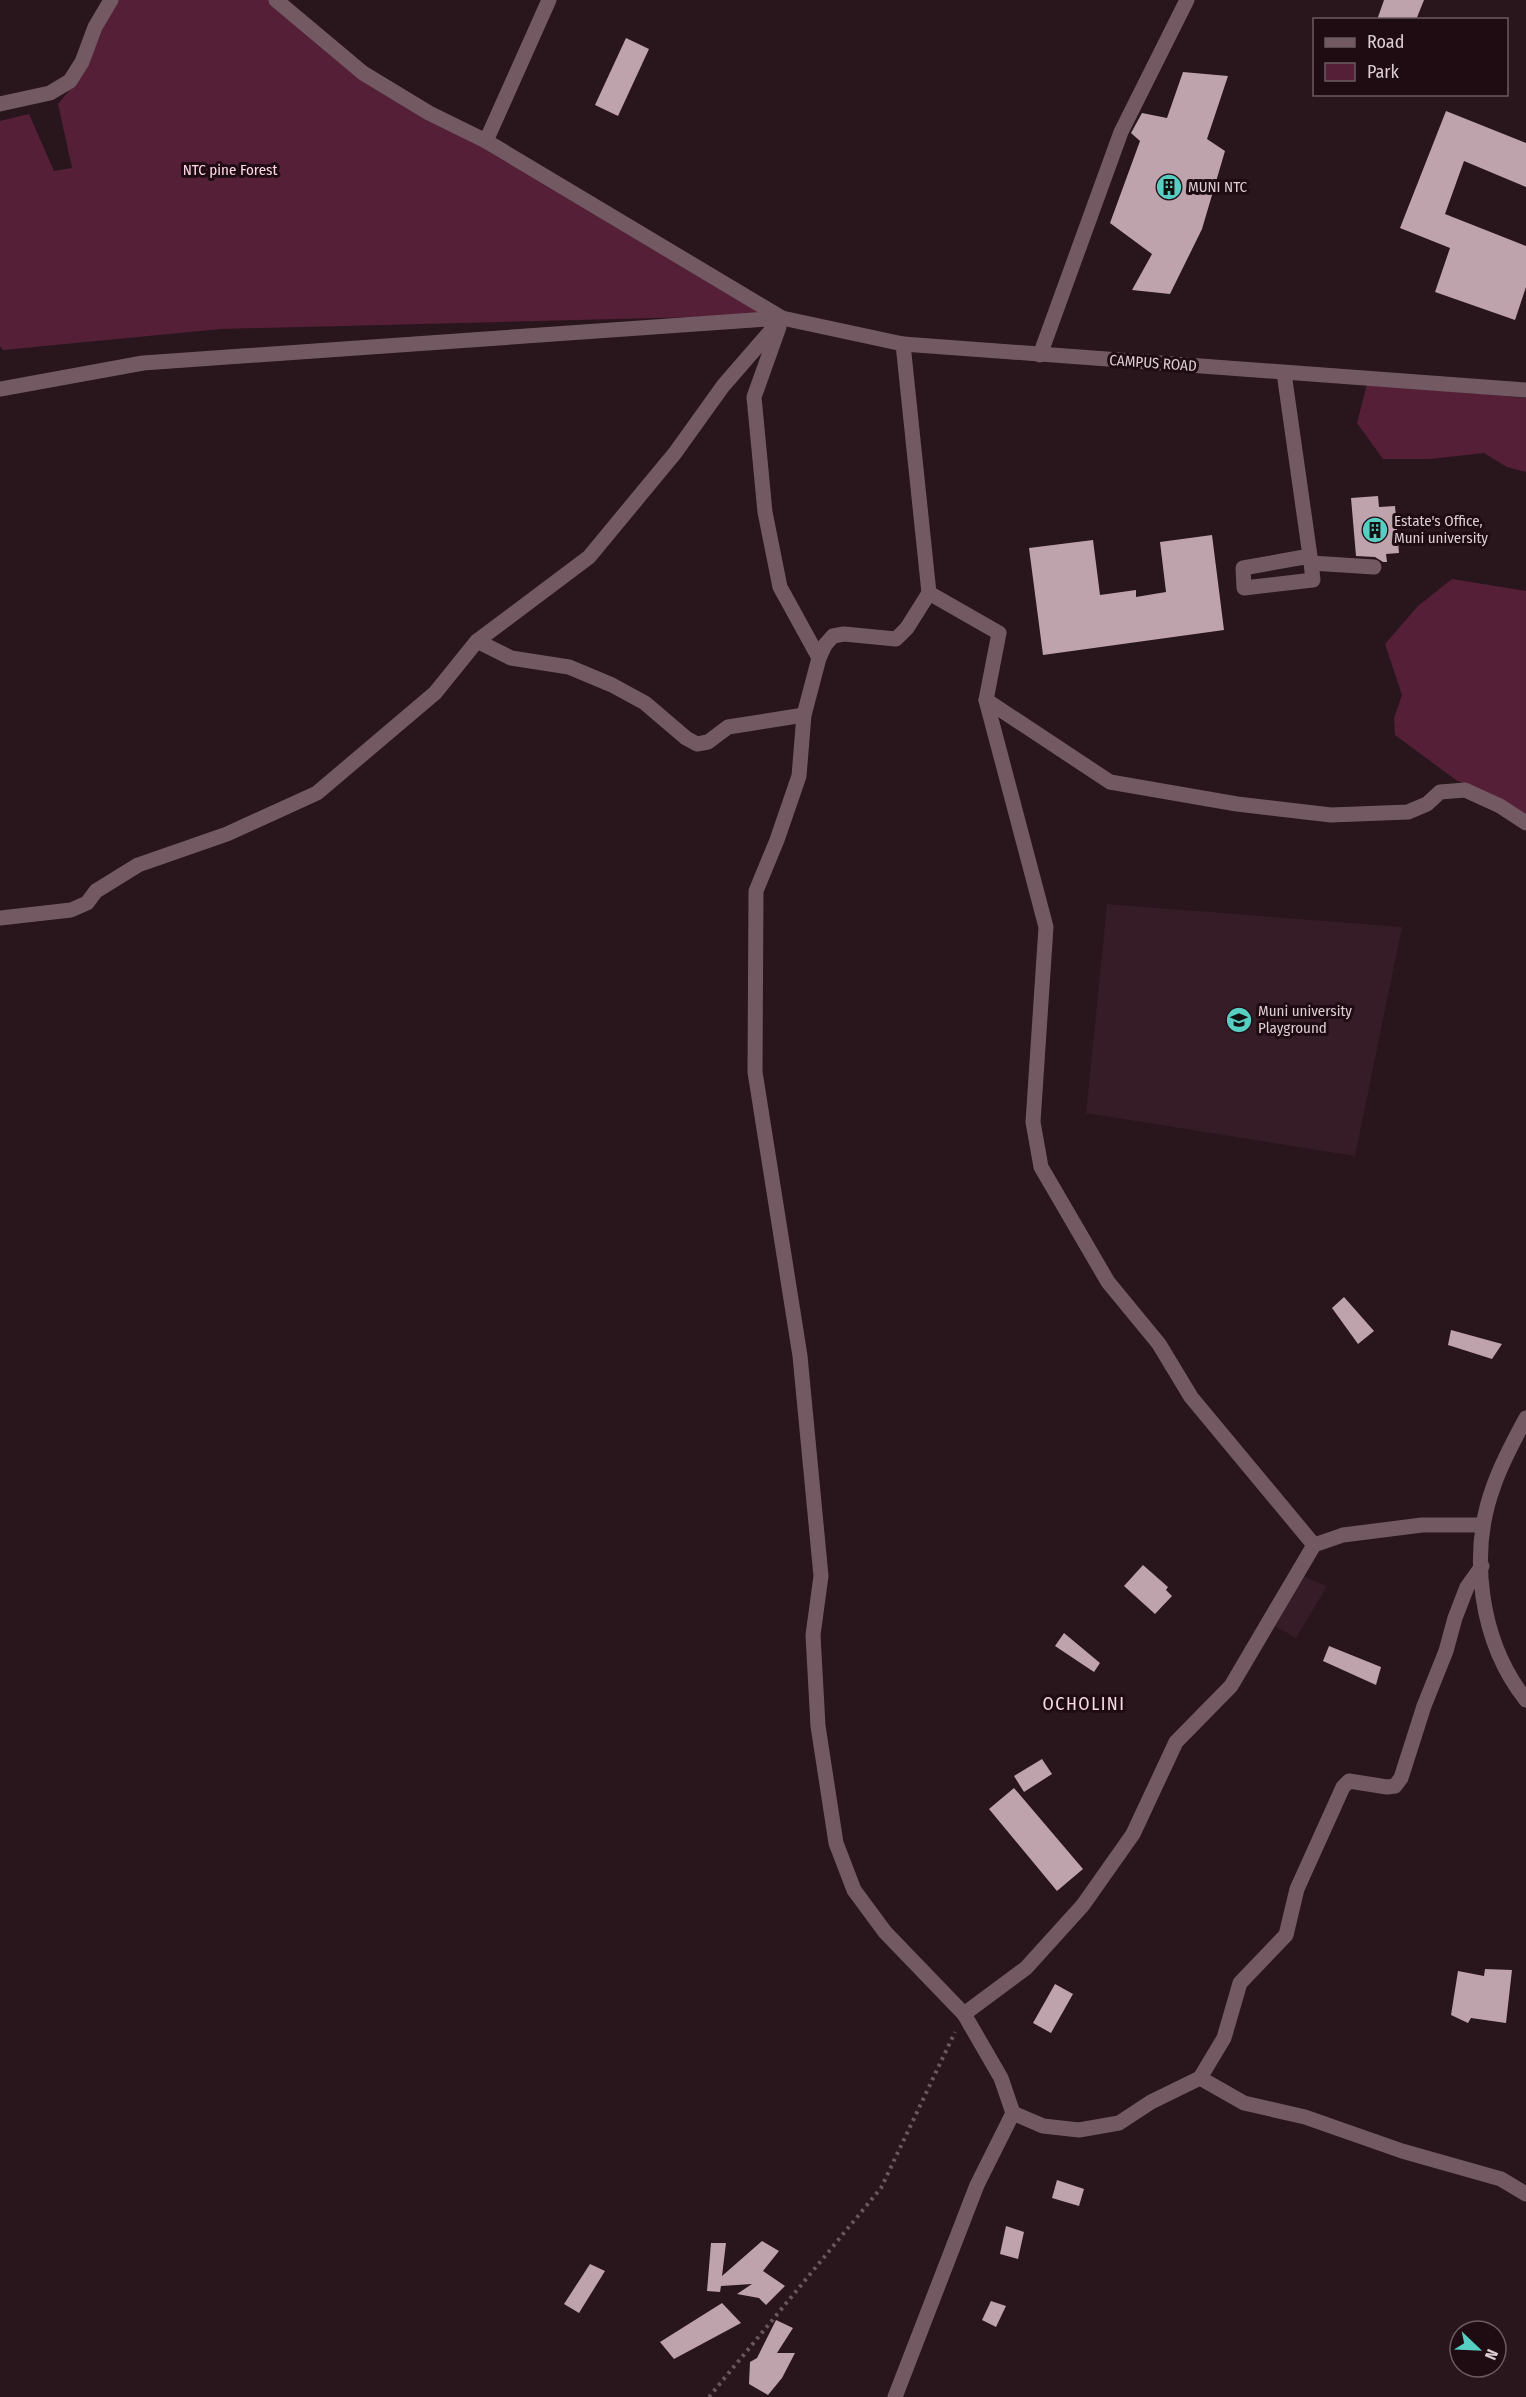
<svg xmlns="http://www.w3.org/2000/svg" width="1526" height="2397" font-family="'Fira Sans Condensed',sans-serif">
	<rect width="100%" height="100%" fill="#29151c"/>
	<!-- built -->
	<g fill="#361c27">
		<polygon points="1107,904 1402,927 1355,1156 1086,1113"/>
		<polygon points="1302,1576 1327,1586 1296,1638 1275,1626"/>
	</g>
	<!-- green -->
	<g fill="#552037">
		<polygon points="115,0 275,0 372,85 486,148 770,315 221,329 3,350 0,346 0,121 29,114 54,171 72,168 58,104 78,80"/>
		<polygon points="1367,384 1526,398 1526,472 1507,467 1484,453 1430,459 1383,459 1357,423"/>
		<polygon points="1452,579 1526,591 1526,819 1498,798 1456,780 1395,735 1394,718 1402,695 1385,644 1418,606"/>
	</g>
	<!-- building -->
	<g fill="#bfa3ac">
		<polygon points="1384,0 1424,0 1416,20 1377,20"/>
		<polygon points="626,38 649,49 618,116 595,105"/>
		<polygon points="1183,72 1228,76 1207,139 1225,151 1202,229 1170,294 1132,290 1152,254 1110,223 1140,141 1131,133 1142,113 1167,118"/>
		<polygon points="1446,111 1526,143 1526,187 1464,161 1445,214 1526,246 1526,287 1515,320 1435,292 1450,248 1400,228"/>
		<polygon points="1378,496 1379,507 1395,506 1399,553 1386,554 1387,562 1383,562 1375,557 1356,556 1351,498"/>
		<polygon points="1212,535 1224,630 1043,655 1029,548 1093,540 1100,595 1136,590 1136,597 1166,592 1160,542"/>
		<polygon points="1344,1297 1374,1331 1358,1344 1332,1308"/>
		<polygon points="1451,1330 1502,1344 1492,1359 1448,1345"/>
		<polygon points="1143,1565 1168,1587 1166,1590 1172,1596 1155,1614 1124,1586"/>
		<polygon points="1064,1633 1100,1663 1094,1672 1055,1646"/>
		<polygon points="1329,1646 1381,1667 1376,1685 1323,1661"/>
		<polygon points="1042,1759 1052,1774 1024,1792 1014,1776"/>
		<polygon points="1014,1788 1083,1869 1057,1891 989,1809"/>
		<polygon points="1485,1969 1512,1970 1506,2023 1471,2018 1468,2023 1451,2015 1458,1971 1484,1976"/>
		<polygon points="1055,1984 1073,1994 1051,2033 1033,2023"/>
		<polygon points="1057,2180 1084,2189 1079,2206 1052,2198"/>
		<polygon points="1006,2226 1024,2232 1018,2259 1000,2254"/>
		<polygon points="762,2241 779,2251 763,2271 785,2286 766,2305 759,2298 737,2294 752,2284 721,2286 720,2292 707,2291 711,2243 726,2243 722,2276"/>
		<polygon points="590,2264 605,2271 579,2313 564,2304"/>
		<polygon points="991,2301 1006,2306 996,2327 982,2320"/>
		<polygon points="722,2303 741,2323 674,2359 660,2342"/>
		<polygon points="776,2320 793,2328 777,2353 795,2353 782,2378 768,2395 749,2384 750,2362 757,2358"/>
	</g>
	<g fill="none" stroke-linecap="round" stroke-linejoin="round">
		<!-- path -->
		<polyline stroke="#69575d" stroke-width="4" stroke-dasharray="3 4.5" stroke-linecap="butt" points="709,2397 881,2188 955,2032"/>
		<!-- street -->
		<g stroke="#735a62" stroke-width="15">
			<polyline points="276,0 363,73 429,113 486,141"/>
			<polyline points="549,0 486,141 782,318"/>
			<polyline points="0,104 50,93 70,81 82,62 95,27 111,0"/>
			<polyline points="779,327 754,397 765,512 780,587 819,658"/>
			<polyline points="903,344 929,593 999,633 986,700 1046,927 1033,1122 1041,1167 1108,1282 1159,1344 1191,1397 1314,1545"/>
			<polyline points="1040,355 1121,132 1187,0"/>
			<polyline points="1284,373 1310,556 1243,568 1244,588 1313,580 1311,563 1374,567"/>
			<polyline points="0,389 143,363 782,318 903,344 1526,390"/>
			<polyline points="929,593 907,628 896,639 844,634 833,636 825,645 819,658 804,715 799,776 777,840 756,891 755,1072 800,1356 821,1576 813,1635 818,1726 836,1843 854,1890 885,1932 964,2014"/>
			<polyline points="477,641 511,658 569,667 612,685 645,703 686,738 697,744 708,742 728,727 804,715"/>
			<polyline points="986,700 1110,782 1237,804 1331,815 1408,812 1427,804 1440,792 1465,790 1500,806 1526,823"/>
			<polyline points="0,918 71,910 87,903 96,891 138,865 227,834 317,793 435,693 477,641 589,557 675,453 723,386 782,318"/>
			<path d="M1526,1418C1514,1440 1502,1462 1494,1485C1468,1554 1480,1642 1526,1700"/>
			<polyline points="1200,2078 1244,2103 1305,2117 1402,2151 1501,2179 1526,2194"/>
			<polyline points="1013,2113 1043,2126 1079,2130 1119,2123 1151,2102 1200,2078 1224,2038 1240,1983 1286,1935 1297,1889 1343,1787 1349,1781 1387,1787 1395,1786 1401,1778 1424,1706 1446,1651 1455,1618 1467,1587 1482,1566"/>
			<polyline points="895,2397 977,2185 1013,2113 1001,2078 964,2014 1026,1968 1083,1905 1133,1834 1176,1742 1231,1686 1314,1545 1343,1535 1422,1525 1483,1525"/>
		</g>
	</g>
	<!-- icons -->
	<defs>
		<g id="building-disc" transform="scale(1.35)"><circle r="9.5" fill="#57cec2" stroke="#1f0c13"/><path d="M-4-6H4V6H1V3H-1V6H-4ZM-2.5-4.3h1.7v1.8h-1.7ZM.8-4.3h1.7v1.8H.8ZM-2.5-1h1.7V.8h-1.7ZM.8-1h1.7V.8H.8Z" fill="#111"/></g>
		<g id="school-disc" transform="scale(1.35)"><circle r="9.5" fill="#57cec2" stroke="#1f0c13"/><path d="M0-5L7-2L0 1L-7-2ZM-4 1L0 2.5L4 1V4Q0 6-4 4Z" fill="#111"/></g>
	</defs>
	<g fill-rule="evenodd">
		<use href="#building-disc" x="1169" y="187"/>
		<use href="#building-disc" x="1375" y="530"/>
		<use href="#school-disc" x="1239" y="1020"/>
	</g>
	<g text-anchor="middle" dominant-baseline="central" stroke-width="6" stroke-linejoin="round" paint-order="stroke">
		<!-- park labels -->
		<g font-size="15" fill="#fed6e4" stroke="#1f0c13">
			<text x="230" y="170">NTC pine Forest</text>
		</g>
		<!-- poi labels -->
		<g font-size="15" fill="#ddced3" stroke="#1f0c13" text-anchor="start">
			<text x="1188" y="187">MUNI NTC</text>
			<text x="1394" y="521">Estate's Office,<tspan x="1394" dy="17">Muni university</tspan></text>
			<text x="1258" y="1011">Muni university<tspan x="1258" dy="17">Playground</tspan></text>
		</g>
		<!-- street labels -->
		<g font-size="15" fill="#ddced3" stroke="#1f0c13">
			<text transform="translate(1153 363) rotate(4)">CAMPUS ROAD</text>
		</g>
		<!-- quarter labels -->
		<g font-size="18" letter-spacing="1.5" fill="#f7d9e3" stroke="#1f0c13">
			<text x="1084" y="1704">OCHOLINI</text>
		</g>
	</g>
	<!-- legend -->
	<rect x="1313" y="18" width="195" height="78" fill="#1f0c13" stroke="#6b5a60" stroke-width="1.5"/>
	<rect x="1325" y="38" width="30" height="9" fill="#735a62" stroke="#6b5a60" stroke-width="1.5"/>
	<text x="1367" y="48" font-size="18" fill="#ddced3">Road</text>
	<rect x="1325" y="63" width="30" height="18" fill="#552037" stroke="#6b5a60" stroke-width="1.5"/>
	<text x="1367" y="78" font-size="18" fill="#ddced3">Park</text>
	<!-- north arrow -->
	<g transform="translate(1478 2349) rotate(113)"><circle r="28" fill="#1f0c13" stroke="#6b5a60" stroke-width="1.5"/>
	<path d="M0-4.5L10 22L0 15L-10 22Z" fill="#57cec2"/>
	<text y="-9" font-size="16" font-weight="bold" text-anchor="middle" fill="#ddced3">N</text>
	</g>
</svg>
